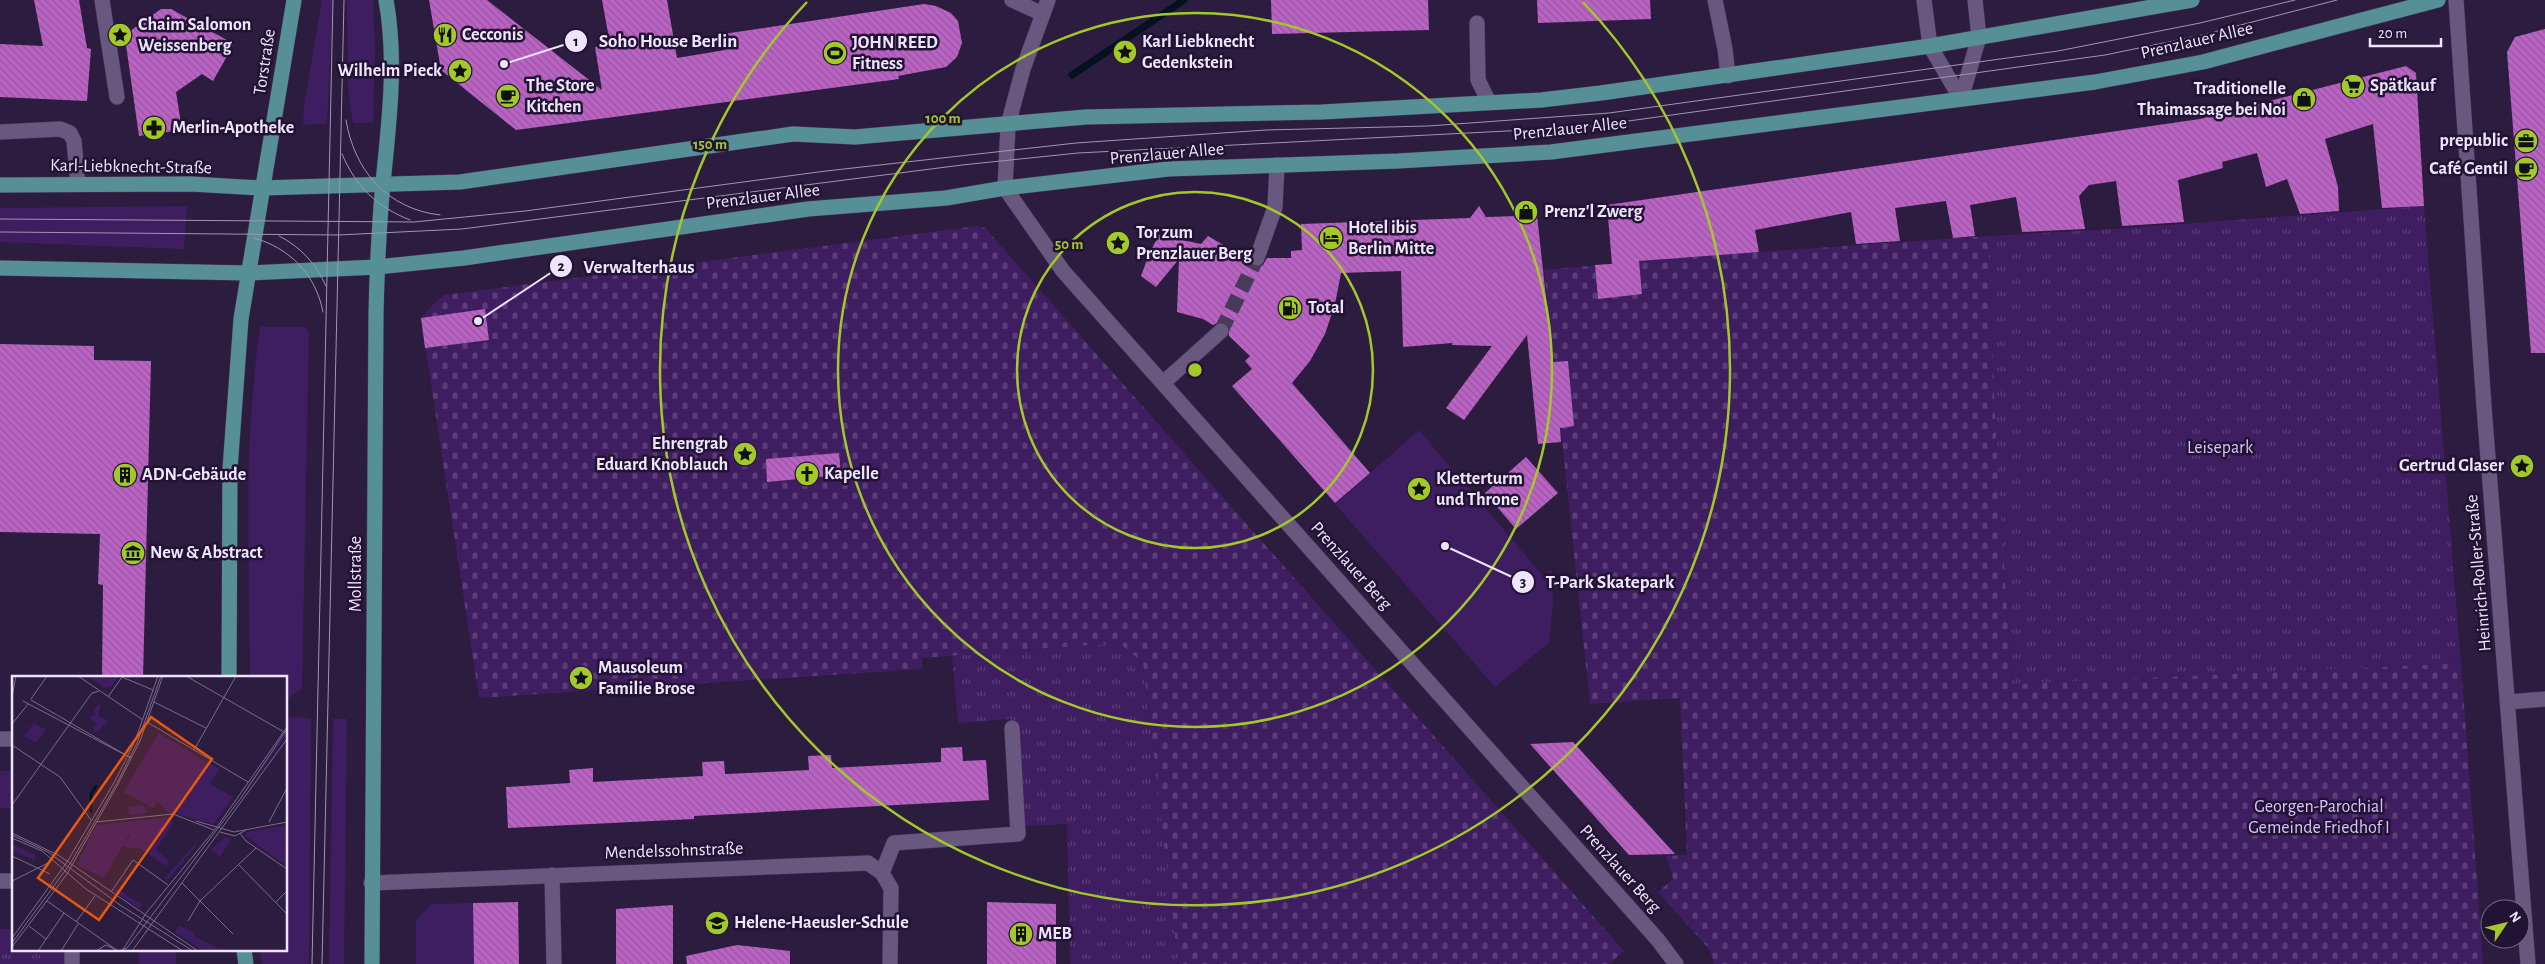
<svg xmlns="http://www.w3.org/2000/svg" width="2545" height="964" font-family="'Alegreya Sans',sans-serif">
	<defs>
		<pattern id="cemetery-stones" width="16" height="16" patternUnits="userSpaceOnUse" patternTransform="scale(1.25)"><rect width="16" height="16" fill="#3f1d61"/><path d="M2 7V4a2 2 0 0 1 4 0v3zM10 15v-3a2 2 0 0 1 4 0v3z" fill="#5b3e79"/></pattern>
		<pattern id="park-tufts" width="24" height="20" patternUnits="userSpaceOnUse" patternTransform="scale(1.25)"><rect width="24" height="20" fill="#3f1d61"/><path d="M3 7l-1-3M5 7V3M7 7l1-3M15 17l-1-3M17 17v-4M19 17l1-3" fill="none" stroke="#5b3e79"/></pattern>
		<pattern id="building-back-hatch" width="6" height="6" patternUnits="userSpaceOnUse" patternTransform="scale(1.25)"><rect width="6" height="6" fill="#bb62c5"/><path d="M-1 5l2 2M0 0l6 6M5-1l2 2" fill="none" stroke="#92589b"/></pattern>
	</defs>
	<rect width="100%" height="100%" fill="#2c1c3f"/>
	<!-- grass -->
	<g fill="#3f1d61">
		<polygon points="322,0 333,0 327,124 303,125 304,105"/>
		<polygon points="347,0 373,0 375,50 373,123 353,123 348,88"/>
		<polygon points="187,206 184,249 0,242 0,208"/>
		<path d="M260,327H305L309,332L302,688L286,700V678H250C249,561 243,443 260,327Z"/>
		<polygon points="1419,430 1543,576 1552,569 1553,603 1549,643 1495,687 1335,504"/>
		<polygon points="286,717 311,718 309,964 262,964 260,950 286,950"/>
		<polygon points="333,719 347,719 344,964 329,964"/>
		<rect x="0" y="771" width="14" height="37"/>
		<polygon points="473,903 474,964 416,964 416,920 432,904"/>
		<polygon points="0,929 14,929 14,950 66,950 66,964 0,964"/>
		<rect x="139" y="950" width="37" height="14"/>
	</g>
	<!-- cemetery -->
	<g fill="url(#cemetery-stones)">
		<polygon points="977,226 985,228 1624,951 1609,964 1178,964 1143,663 1119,643 922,658 922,669 479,698 421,318 434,303 445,295"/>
		<polygon points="1988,236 1997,456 2012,684 2461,663 2483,964 1714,964 1710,950 1658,892 1673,879 1666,856 1687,855 1680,698 1590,704 1544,270 1687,257"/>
	</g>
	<!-- park -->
	<g fill="url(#park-tufts)">
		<polygon points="2424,206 2461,663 2012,684 1997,456 1988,236 2114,229"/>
		<polygon points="1119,643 1143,663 1178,964 1070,964 1067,824 1026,826 1018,817 1011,719 958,723 952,656"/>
		<polygon points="0,944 14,944 14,950 44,950 44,964 0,964"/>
	</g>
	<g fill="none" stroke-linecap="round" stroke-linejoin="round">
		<!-- stream -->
		<polyline stroke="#03121e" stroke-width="7" points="1072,75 1184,0"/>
	</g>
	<!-- building -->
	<g fill="url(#building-back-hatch)">
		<polygon points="34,0 79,0 87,48 91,49 87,101 0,97 0,44 43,46"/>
		<polygon points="429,0 487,0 602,90 595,47 610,44 602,0 667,0 677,58 725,50 723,34 924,4 936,6 951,13 958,21 962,43 957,57 946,67 898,76 899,79 516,130 441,70"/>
		<polygon points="1271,0 1428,0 1429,30 1272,34"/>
		<polygon points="1537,0 1650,0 1651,19 1538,23"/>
		<polygon points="161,9 171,9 234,44 213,81 202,74 176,92 182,130 139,136 125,38 130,31"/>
		<polygon points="2545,29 2545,353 2531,353 2507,52 2515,37"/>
		<polygon points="2406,66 2416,73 2424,206 2382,208 2373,124 2325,139 2338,187 2339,211 2300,214 2287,179 2266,187 2257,153 2222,162 2223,168 2178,180 2184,222 2122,226 2116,181 2089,185 2079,196 2085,229 2022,232 2016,197 1970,205 1975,236 1953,238 1946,201 1895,208 1900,241 1856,244 1851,212 1755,230 1759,252 1639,261 1642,294 1598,299 1595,265 1612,264 1607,205 2200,119"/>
		<polygon points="1525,205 1537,215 1553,362 1568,361 1574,426 1560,428 1561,442 1538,444 1527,335 1464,420 1446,408 1492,346 1452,345 1452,343 1403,347 1401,271 1341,273 1335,304 1325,334 1310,361 1292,383 1370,473 1335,503 1232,386 1252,369 1245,361 1250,356 1229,336 1228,325 1220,322 1213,325 1203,319 1177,312 1179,259 1156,287 1141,276 1149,254 1159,235 1201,244 1208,236 1234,251 1248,255 1250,264 1258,267 1263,265 1267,258 1291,258 1291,251 1302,250 1301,224 1470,218 1479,206 1486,217 1520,216"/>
		<polygon points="485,309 489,340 425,348 421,318"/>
		<polygon points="0,344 94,346 94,360 151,361 143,678 102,678 103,585 98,584 100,534 0,532"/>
		<polygon points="839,453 841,475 767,482 766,459"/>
		<polygon points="1526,457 1558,493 1516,529 1485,493"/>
		<polygon points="1573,742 1675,854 1629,855 1530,744"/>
		<polygon points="962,747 963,761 986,760 989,800 694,816 694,819 508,828 506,787 570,783 569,770 593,768 593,782 703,776 702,762 724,761 725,774 809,770 808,756 831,755 832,768 941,762 941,748"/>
		<polygon points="518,902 519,964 474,964 473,903"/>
		<polygon points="987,902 1056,904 1056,964 987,964"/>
		<polygon points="673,905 673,964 616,964 616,909"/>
		<polygon points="737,945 790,951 790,964 687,964 686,956"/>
	</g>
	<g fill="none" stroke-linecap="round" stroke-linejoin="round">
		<!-- minor-tunnel -->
		<polyline stroke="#493a5b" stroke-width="15" stroke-dasharray="15 8" stroke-linecap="butt" points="1221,331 1257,258"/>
		<!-- minor casing -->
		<g stroke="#453654" stroke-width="16">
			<g id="minor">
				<polyline points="102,0 117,97"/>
				<polyline points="1012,0 1043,14"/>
				<polyline points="1048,0 1023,69 1008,125 1005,188 1063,271 1658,940 1676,964"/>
				<polyline points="1715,0 1725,49 1728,76"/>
				<polyline points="1924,0 1930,46 1961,99"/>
				<polyline points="2456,0 2484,407 2528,964"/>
				<polyline points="1477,23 1478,80 1489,102"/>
				<polyline points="1961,99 1979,37 1975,0"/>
				<polyline points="0,132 60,129 70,133 74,141 78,184"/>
				<polyline points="1257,258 1275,207 1277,165"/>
				<polyline points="1163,383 1221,331"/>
				<polyline points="2509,702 2545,699"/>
				<polyline points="0,739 14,739"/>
				<polyline points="882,873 894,843 1018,834 1012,728"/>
				<polyline points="552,875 554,964"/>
				<polyline points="0,881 14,881"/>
				<polyline points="371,883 868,863 882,873 891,888 890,964"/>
				<polyline points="72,950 72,964"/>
			</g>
		</g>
		<!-- major casing -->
		<g stroke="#453654" stroke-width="16">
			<g id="major">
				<polyline points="0,185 191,184 262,188 460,182 793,134 855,137 1086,117 1322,112 1541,100 1601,93 1930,46 2192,0"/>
				<polyline points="0,268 247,273 377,267 464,258 808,209 946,198 1005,188 1168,169 1398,161 1551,152 2095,82 2203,62 2438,0"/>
				<polyline points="229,678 230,469 241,319 294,0"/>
				<polyline points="244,950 246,964"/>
				<path d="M372,964L376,313C377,270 379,226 383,183C389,122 397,61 386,0"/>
			</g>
		</g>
		<!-- minor -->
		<use href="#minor" stroke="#68587f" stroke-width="15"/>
		<!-- major -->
		<use href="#major" stroke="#578f96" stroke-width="15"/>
		<!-- tram -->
		<g stroke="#a296b2" stroke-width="1">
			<path d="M346,120C354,170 387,209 440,215"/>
			<path d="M342,154C356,187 377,207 410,220"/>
			<polyline points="0,219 414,222 525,211 826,171 1076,143 1266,130 1428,126 1609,113 2058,51 2200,23 2295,0"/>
			<polyline points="0,232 338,235 462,229 962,165 1078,153 1585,127 2105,55 2202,35 2337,0"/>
			<path d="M279,236C301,247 316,264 326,286"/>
			<path d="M254,238C290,248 316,275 323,312"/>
			<polyline points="312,964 333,0"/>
			<polyline points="322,964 344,0"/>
		</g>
	</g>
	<!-- distance rings -->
	<g fill="none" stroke="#a2c929" stroke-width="2.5">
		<circle cx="1195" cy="370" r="178"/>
		<circle cx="1195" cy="370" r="357"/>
		<path d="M1583 2A535 535 0 1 1 807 2"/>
	</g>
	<!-- icons -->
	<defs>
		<g id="sight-disc" transform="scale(1.25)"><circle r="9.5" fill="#a2c929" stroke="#221334"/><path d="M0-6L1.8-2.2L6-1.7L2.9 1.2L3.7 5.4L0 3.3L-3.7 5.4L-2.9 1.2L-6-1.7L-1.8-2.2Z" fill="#111"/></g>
		<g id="restaurant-disc" transform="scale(1.25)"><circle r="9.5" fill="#a2c929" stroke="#221334"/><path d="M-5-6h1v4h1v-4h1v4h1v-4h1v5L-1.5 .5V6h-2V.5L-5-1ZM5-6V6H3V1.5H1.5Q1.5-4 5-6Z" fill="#111"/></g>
		<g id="stadium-disc" transform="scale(1.25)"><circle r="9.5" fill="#a2c929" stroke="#221334"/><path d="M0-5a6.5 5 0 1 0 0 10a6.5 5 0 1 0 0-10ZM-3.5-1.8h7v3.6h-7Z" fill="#111"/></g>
		<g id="supermarket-disc" transform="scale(1.25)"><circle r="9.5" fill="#a2c929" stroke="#221334"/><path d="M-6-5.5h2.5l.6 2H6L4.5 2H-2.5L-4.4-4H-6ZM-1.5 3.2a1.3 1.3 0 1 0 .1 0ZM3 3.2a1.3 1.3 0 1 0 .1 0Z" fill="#111"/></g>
		<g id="cafe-disc" transform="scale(1.25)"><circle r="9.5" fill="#a2c929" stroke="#221334"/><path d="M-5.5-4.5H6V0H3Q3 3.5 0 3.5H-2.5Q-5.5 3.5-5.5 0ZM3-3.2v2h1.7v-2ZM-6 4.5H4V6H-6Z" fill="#111"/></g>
		<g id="shop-disc" transform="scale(1.25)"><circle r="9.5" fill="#a2c929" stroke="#221334"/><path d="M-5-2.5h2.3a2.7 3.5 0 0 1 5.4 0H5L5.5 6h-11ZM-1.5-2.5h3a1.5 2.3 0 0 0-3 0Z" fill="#111"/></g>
		<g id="pharmacy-disc" transform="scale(1.25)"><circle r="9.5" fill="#a2c929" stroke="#221334"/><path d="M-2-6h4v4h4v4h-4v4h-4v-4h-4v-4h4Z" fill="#111"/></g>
		<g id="office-disc" transform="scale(1.25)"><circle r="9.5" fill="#a2c929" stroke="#221334"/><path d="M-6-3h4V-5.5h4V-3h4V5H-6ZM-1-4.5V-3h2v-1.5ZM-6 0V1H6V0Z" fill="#111"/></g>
		<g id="hotel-disc" transform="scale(1.25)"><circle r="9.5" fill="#a2c929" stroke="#221334"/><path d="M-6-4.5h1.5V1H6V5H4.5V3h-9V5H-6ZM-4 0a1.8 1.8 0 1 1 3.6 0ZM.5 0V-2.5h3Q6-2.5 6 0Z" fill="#111"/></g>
		<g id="fuel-disc" transform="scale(1.25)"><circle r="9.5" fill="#a2c929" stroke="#221334"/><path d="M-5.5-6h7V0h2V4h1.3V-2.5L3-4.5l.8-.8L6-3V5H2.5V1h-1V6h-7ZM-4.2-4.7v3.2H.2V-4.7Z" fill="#111"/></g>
		<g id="church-disc" transform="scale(1.25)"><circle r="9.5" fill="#a2c929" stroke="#221334"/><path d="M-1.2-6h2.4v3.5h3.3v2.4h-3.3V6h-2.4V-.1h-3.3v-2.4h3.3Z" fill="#111"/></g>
		<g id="building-disc" transform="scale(1.25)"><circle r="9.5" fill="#a2c929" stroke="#221334"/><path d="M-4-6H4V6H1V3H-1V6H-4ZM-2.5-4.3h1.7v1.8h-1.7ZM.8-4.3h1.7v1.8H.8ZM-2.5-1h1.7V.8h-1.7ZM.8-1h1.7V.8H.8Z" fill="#111"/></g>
		<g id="museum-disc" transform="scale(1.25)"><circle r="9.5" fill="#a2c929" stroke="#221334"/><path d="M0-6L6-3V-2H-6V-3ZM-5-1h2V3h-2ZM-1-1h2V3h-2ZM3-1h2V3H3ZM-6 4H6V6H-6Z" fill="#111"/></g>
		<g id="school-disc" transform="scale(1.25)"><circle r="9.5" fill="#a2c929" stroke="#221334"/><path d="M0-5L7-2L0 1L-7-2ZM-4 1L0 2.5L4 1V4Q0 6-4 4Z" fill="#111"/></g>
	</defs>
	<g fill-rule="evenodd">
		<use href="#sight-disc" x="120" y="35"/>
		<use href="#restaurant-disc" x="445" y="35"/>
		<use href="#sight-disc" x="1125" y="52"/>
		<use href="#stadium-disc" x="835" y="53"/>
		<use href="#sight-disc" x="460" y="71"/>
		<use href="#supermarket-disc" x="2353" y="86"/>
		<use href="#cafe-disc" x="508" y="96"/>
		<use href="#shop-disc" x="2304" y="99"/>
		<use href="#pharmacy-disc" x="154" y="128"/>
		<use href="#office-disc" x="2526" y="141"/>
		<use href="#cafe-disc" x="2526" y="169"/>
		<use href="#shop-disc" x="1526" y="212"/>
		<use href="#hotel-disc" x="1331" y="238"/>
		<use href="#sight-disc" x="1118" y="243"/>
		<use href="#fuel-disc" x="1290" y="308"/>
		<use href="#sight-disc" x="745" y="454"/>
		<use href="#sight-disc" x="2522" y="466"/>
		<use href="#church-disc" x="807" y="474"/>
		<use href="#building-disc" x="125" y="475"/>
		<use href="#sight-disc" x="1419" y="489"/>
		<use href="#museum-disc" x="133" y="553"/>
		<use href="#sight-disc" x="581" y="678"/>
		<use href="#school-disc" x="717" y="923"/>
		<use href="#building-disc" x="1021" y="934"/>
	</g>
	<g text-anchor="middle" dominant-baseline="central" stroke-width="5" stroke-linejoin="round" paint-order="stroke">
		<!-- poi labels -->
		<g font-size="18" font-weight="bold" fill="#eee5fc" stroke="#221334" text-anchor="start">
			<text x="138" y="25">Chaim Salomon<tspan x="138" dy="21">Weissenberg</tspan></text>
			<text x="462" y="35">Cecconis</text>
			<text x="1142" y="42">Karl Liebknecht<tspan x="1142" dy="21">Gedenkstein</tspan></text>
			<text x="852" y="43">JOHN REED<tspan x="852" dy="21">Fitness</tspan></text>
			<text x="442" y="71" text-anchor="end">Wilhelm Pieck</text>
			<text x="526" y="86">The Store<tspan x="526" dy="21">Kitchen</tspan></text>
			<text x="2370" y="86">Spätkauf</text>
			<text x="2286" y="89" text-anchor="end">Traditionelle<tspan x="2286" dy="21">Thaimassage bei Noi</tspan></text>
			<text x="172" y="128">Merlin-Apotheke</text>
			<text x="2508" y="141" text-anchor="end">prepublic</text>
			<text x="2508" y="169" text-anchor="end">Café Gentil</text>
			<text x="1544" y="212">Prenz'l Zwerg</text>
			<text x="1348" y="228">Hotel ibis<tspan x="1348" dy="21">Berlin Mitte</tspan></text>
			<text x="1136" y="233">Tor zum<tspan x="1136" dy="21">Prenzlauer Berg</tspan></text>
			<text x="1308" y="308">Total</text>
			<text x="728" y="444" text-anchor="end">Ehrengrab<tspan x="728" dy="21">Eduard Knoblauch</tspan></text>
			<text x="2504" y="466" text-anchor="end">Gertrud Glaser</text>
			<text x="824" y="474">Kapelle</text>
			<text x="142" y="475">ADN-Gebäude</text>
			<text x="1436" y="479">Kletterturm<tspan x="1436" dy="21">und Throne</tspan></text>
			<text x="150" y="553">New &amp; Abstract</text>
			<text x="598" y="668">Mausoleum<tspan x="598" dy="21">Familie Brose</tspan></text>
			<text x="734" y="923">Helene-Haeusler-Schule</text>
			<text x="1038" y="934">MEB</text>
		</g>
		<!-- street labels -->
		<g font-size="18" fill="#eee5fc" stroke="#221334">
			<text transform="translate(2197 41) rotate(-13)">Prenzlauer Allee</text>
			<text transform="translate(265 62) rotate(-81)">Torstraße</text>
			<text transform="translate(1570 129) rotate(-6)">Prenzlauer Allee</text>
			<text transform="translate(1167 154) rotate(-5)">Prenzlauer Allee</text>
			<text transform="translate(131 167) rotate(1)">Karl-Liebknecht-Straße</text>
			<text transform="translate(763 197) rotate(-7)">Prenzlauer Allee</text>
			<text transform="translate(1351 566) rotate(48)">Prenzlauer Berg</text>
			<text transform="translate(2479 573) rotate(-95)">Heinrich-Roller-Straße</text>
			<text transform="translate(356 574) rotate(-90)">Mollstraße</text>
			<text transform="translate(674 851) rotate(-2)">Mendelssohnstraße</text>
			<text transform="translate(1620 869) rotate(48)">Prenzlauer Berg</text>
		</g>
		<!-- park labels -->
		<g font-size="18" fill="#d9c3fa" stroke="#221334">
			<text x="2220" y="448">Leisepark</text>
			<text x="2319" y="807">Georgen-Parochial<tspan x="2319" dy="21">Gemeinde Friedhof I</tspan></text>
		</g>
	</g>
	<!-- overview -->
	<g transform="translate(12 676)">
		<rect width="275" height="275" fill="#2c1c3f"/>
		<path d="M8,46L17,53L22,47L34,54L24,67L12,60L17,54ZM274,56L275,59L225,127L238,106ZM131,129L136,137L117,139L116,131ZM0,168L24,179L22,184L0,174ZM183,168L184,170L156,204L151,201H154ZM104,212L130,229L126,232L103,216ZM180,259L209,274L212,270L210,275H200L179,263Z" fill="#3f1d61"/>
		<path d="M177,75L207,93L198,108L221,121L202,148L156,136L145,126L141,132L112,116L129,86L159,105ZM158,141L142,171L117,159L92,202L65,189L84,149Z" fill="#3f1d61"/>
		<path d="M76,0H107L99,11L92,12ZM86,28L89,30L86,39L96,45L85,56L81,54L84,47L77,42L84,38L81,36ZM147,57L177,75L159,105L129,86ZM158,141L161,142L160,149L144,173L157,186L154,190L126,171L124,173L110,170L119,159L142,171ZM275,149V190L233,160L235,156ZM213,161L219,163L208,181L199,173ZM167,250L183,257L179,263L200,275H192L163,256Z" fill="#3f1d61"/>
		<path fill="none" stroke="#03121e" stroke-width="2.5" d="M79,137V118L85,109"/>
		<path fill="none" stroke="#7a6c8b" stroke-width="1" d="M66,0L131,44M174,0L272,56M110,1L141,14M0,21L4,0M96,21L110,1M19,23L35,0M19,24L119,82M11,25L119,82M142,26L194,52M135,46L236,106M0,48L16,28M0,69L48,101L79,144M182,74L224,0M0,129L72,28L80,17L87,15M184,145L222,156L275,146M84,146L161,138L202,154M257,146L275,112M208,156L223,160L234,154M0,157L46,179L186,275M228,157L234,165L275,193M0,159L36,176L108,229L181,275M0,162L30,175L74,213L171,275M0,180L38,198M227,189L275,238M0,205L36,187M170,207L221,258M99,216L121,184L156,209M35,225L106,275M264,226L275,215M176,245L188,225L244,172M64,246L83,220M17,250L34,263M0,262L55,186L103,105L123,65L146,0M0,267L58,188L105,107L125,67L149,0M0,271L55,198L105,110L128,65L151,0M26,275L52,237M49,275L66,248M84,275L94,269L107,275L115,272L229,122L275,53M110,275L135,236L205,151L275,51M120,275L275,63"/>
		<path fill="#e8590c" fill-opacity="0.15" stroke="#e8590c" stroke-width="2.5" d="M139,41L200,83L87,244L26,202Z"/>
		<rect width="275" height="275" fill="none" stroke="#eee5fc" stroke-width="2.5"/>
	</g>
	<circle cx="1195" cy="370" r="8" fill="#a2c929" stroke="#221334" stroke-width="2.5"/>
	<g font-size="15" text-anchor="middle" font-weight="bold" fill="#a2c929" stroke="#221334" stroke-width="5" stroke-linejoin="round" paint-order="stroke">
		<text x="943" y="123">100 m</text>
		<text x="710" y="149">150 m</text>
		<text x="1069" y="249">50 m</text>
	</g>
	<!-- callouts -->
	<path fill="none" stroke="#eee5fc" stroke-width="2" d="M504 64L576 41M478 321L561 266M1445 546L1523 582"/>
	<g fill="#eee5fc" stroke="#221334" stroke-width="2">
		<circle cx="504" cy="64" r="5"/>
		<circle cx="478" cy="321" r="5"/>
		<circle cx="1445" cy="546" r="5"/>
		<circle cx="576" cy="41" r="12"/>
		<circle cx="561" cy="266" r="12"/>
		<circle cx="1523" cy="582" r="12"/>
	</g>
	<g font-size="15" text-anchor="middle" font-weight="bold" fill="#111">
		<text x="576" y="46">1</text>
		<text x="561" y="271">2</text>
		<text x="1523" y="587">3</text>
	</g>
	<g font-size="19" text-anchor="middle" font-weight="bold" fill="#eee5fc" stroke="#221334" stroke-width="5" stroke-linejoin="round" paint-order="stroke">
		<text x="668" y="47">Soho House Berlin</text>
		<text x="639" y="273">Verwalterhaus</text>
		<text x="1610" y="588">T-Park Skatepark</text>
	</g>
	<!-- north arrow -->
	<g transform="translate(2505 924) rotate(55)"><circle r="24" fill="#221334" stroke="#746784"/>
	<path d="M0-4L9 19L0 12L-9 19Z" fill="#a2c929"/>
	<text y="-8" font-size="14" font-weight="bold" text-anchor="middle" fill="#eee5fc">N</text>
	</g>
	<!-- scale -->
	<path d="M2370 38v8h71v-8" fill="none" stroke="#eee5fc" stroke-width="2.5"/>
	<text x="2378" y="38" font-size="15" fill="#eee5fc" stroke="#221334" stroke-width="4" paint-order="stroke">20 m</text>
</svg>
